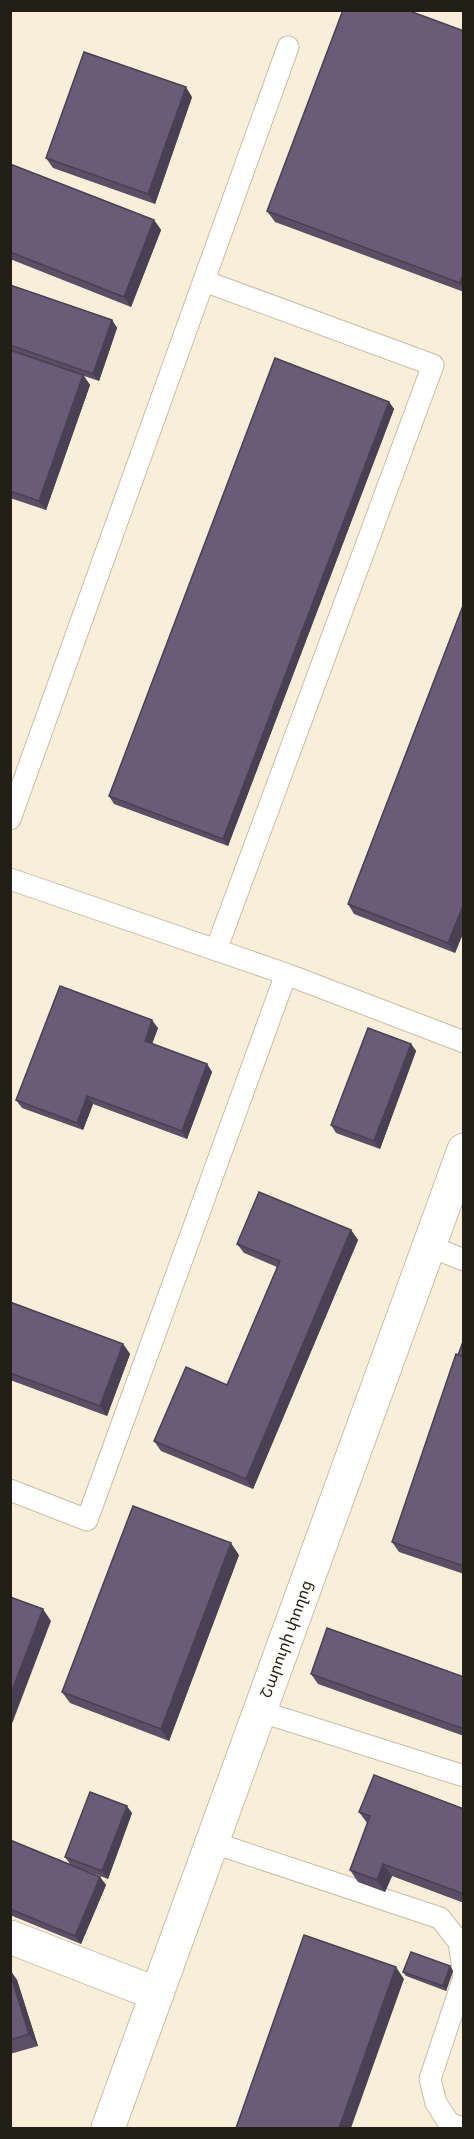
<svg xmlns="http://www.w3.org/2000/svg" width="474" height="2139" font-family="'Crimson Pro','Noto Sans Armenian',serif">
	<rect width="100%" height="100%" fill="#f9efd9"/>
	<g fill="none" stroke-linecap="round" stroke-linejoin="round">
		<!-- lane casing -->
		<g stroke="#c7bea8" stroke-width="23">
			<g id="lane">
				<polyline points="204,281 433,365 216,950"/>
				<polyline points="10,819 288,47"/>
				<polyline points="10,879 286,974 464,1042"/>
				<polyline points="429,1246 464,1260"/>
				<polyline points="10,1490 87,1520 286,974"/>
				<polyline points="259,1711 464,1776"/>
				<polyline points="211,1842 440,1918 459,1942 464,1976"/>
				<polyline points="462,2128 449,2123 436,2103 430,2079 464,1977"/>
			</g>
		</g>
		<!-- street casing -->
		<g stroke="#c7bea8" stroke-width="35">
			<g id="street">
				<polyline points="10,1937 157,1994"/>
				<polyline points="108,2128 464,1150"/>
			</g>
		</g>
		<!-- lane -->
		<use href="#lane" stroke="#fff" stroke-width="21"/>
		<!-- street -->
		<use href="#street" stroke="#fff" stroke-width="33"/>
	</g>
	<!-- wall -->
	<g fill="#5b4e65">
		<polygon points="464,31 464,292 275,222 267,211"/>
		<polygon points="192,97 155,204 53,168 46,158"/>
		<polygon points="10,164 154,220 161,230 131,307 10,259"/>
		<polygon points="10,285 112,320 117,328 99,381 84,376 90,385 46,510 10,498"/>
		<polygon points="389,402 394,409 228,846 114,804 109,796"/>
		<polygon points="464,603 464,931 455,953 354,914 348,904"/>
		<polygon points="158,1028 152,1044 207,1064 212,1072 187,1139 93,1104 83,1130 22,1108 16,1100"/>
		<polygon points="411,1044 416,1051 380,1149 336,1133 331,1125"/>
		<polygon points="351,1230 358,1240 253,1489 161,1451 154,1441 227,1385 277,1267 244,1253 237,1244"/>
		<polygon points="10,1302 123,1344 130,1354 107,1416 10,1380"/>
		<polygon points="464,1339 464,1574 399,1552 392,1542"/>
		<polygon points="239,1555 169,1741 70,1703 62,1692"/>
		<polygon points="311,1674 464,1677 464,1736 318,1684"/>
		<polygon points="464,1809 464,1903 392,1876 385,1892 358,1882 350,1870 367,1823 359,1812"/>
		<polygon points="132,1813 108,1879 71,1865 100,1877 106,1885 81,1944 10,1915 10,1840 70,1864 65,1857"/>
		<polygon points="450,1966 453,1971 446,1991 406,1976 403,1972"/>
		<polygon points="10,1970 17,1980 38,2046 10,2054"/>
	</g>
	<!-- shaded-wall -->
	<g fill="#4a4053">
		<polygon points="186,87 192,97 155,204 148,194"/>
		<polygon points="154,220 161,230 131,307 124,297"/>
		<polygon points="464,272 464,289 460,283"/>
		<polygon points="112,320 117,328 99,381 93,374"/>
		<polygon points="83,375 90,385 46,510 39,501"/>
		<polygon points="389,402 394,409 228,846 223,839"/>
		<polygon points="464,903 464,931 455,953 448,943"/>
		<polygon points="152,1020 158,1028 150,1049 145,1041"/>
		<polygon points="411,1044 416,1051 380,1149 374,1141"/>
		<polygon points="207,1064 212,1072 187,1139 182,1131"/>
		<polygon points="87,1096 93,1104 83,1130 77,1123"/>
		<polygon points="351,1230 358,1240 253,1489 246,1479"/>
		<polygon points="123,1344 130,1354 107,1416 100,1406"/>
		<polygon points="231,1543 239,1555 169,1741 161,1729"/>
		<polygon points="43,1609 51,1621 10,1729 10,1696"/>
		<polygon points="127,1806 132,1813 108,1879 102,1871"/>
		<polygon points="383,1864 392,1876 385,1892 377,1880"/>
		<polygon points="100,1877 106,1885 81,1944 75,1936"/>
		<polygon points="450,1966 453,1971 446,1991 443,1986"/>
		<polygon points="396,1967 404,1979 351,2128 339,2128"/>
		<polygon points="10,1970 17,1980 38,2046 29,2034"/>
	</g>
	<!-- building -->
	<g fill="#6a5b76" stroke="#4a4053" stroke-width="1.5">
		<polygon points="343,10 407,10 464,31 464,272 460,283 267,211"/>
		<polygon points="84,52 186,87 148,194 46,158"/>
		<polygon points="10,164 154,220 124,297 10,252"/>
		<polygon points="10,285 112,320 93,374 10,345"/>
		<polygon points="10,350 83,375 39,501 10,491"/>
		<polygon points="275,358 389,402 223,839 109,796"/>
		<polygon points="464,603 464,903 448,943 348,904"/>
		<polygon points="60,986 152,1020 145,1041 207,1064 182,1131 87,1096 77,1123 16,1100"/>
		<polygon points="368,1028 411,1044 374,1141 331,1125"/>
		<polygon points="259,1192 351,1230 246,1479 154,1441 186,1367 227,1385 280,1261 237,1244"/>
		<polygon points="10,1302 123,1344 100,1406 10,1373"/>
		<polygon points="464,1339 464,1357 458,1355"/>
		<polygon points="456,1354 464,1357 464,1566 392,1542"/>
		<polygon points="133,1506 231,1543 161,1729 62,1692"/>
		<polygon points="10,1597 43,1609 10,1696"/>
		<polygon points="327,1628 464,1677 464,1729 311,1674"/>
		<polygon points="374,1775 464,1809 464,1894 383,1864 377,1880 350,1870 370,1816 359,1812"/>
		<polygon points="90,1792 127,1806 102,1871 65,1857"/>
		<polygon points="10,1840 100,1877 75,1936 10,1909"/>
		<polygon points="304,1935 396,1967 339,2128 236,2128"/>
		<polygon points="411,1952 450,1966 443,1986 403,1972"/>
		<polygon points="10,1973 29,2034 10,2040"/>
	</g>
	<g text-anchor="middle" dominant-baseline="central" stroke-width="6" stroke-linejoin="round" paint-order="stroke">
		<!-- street labels -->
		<g font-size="16" fill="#221f17" stroke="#fffdf9">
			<text transform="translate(286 1639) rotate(-70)">Շարուրի փողոց</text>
		</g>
	</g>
	<!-- border -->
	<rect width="474" height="2139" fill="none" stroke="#221f17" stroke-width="24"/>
</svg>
